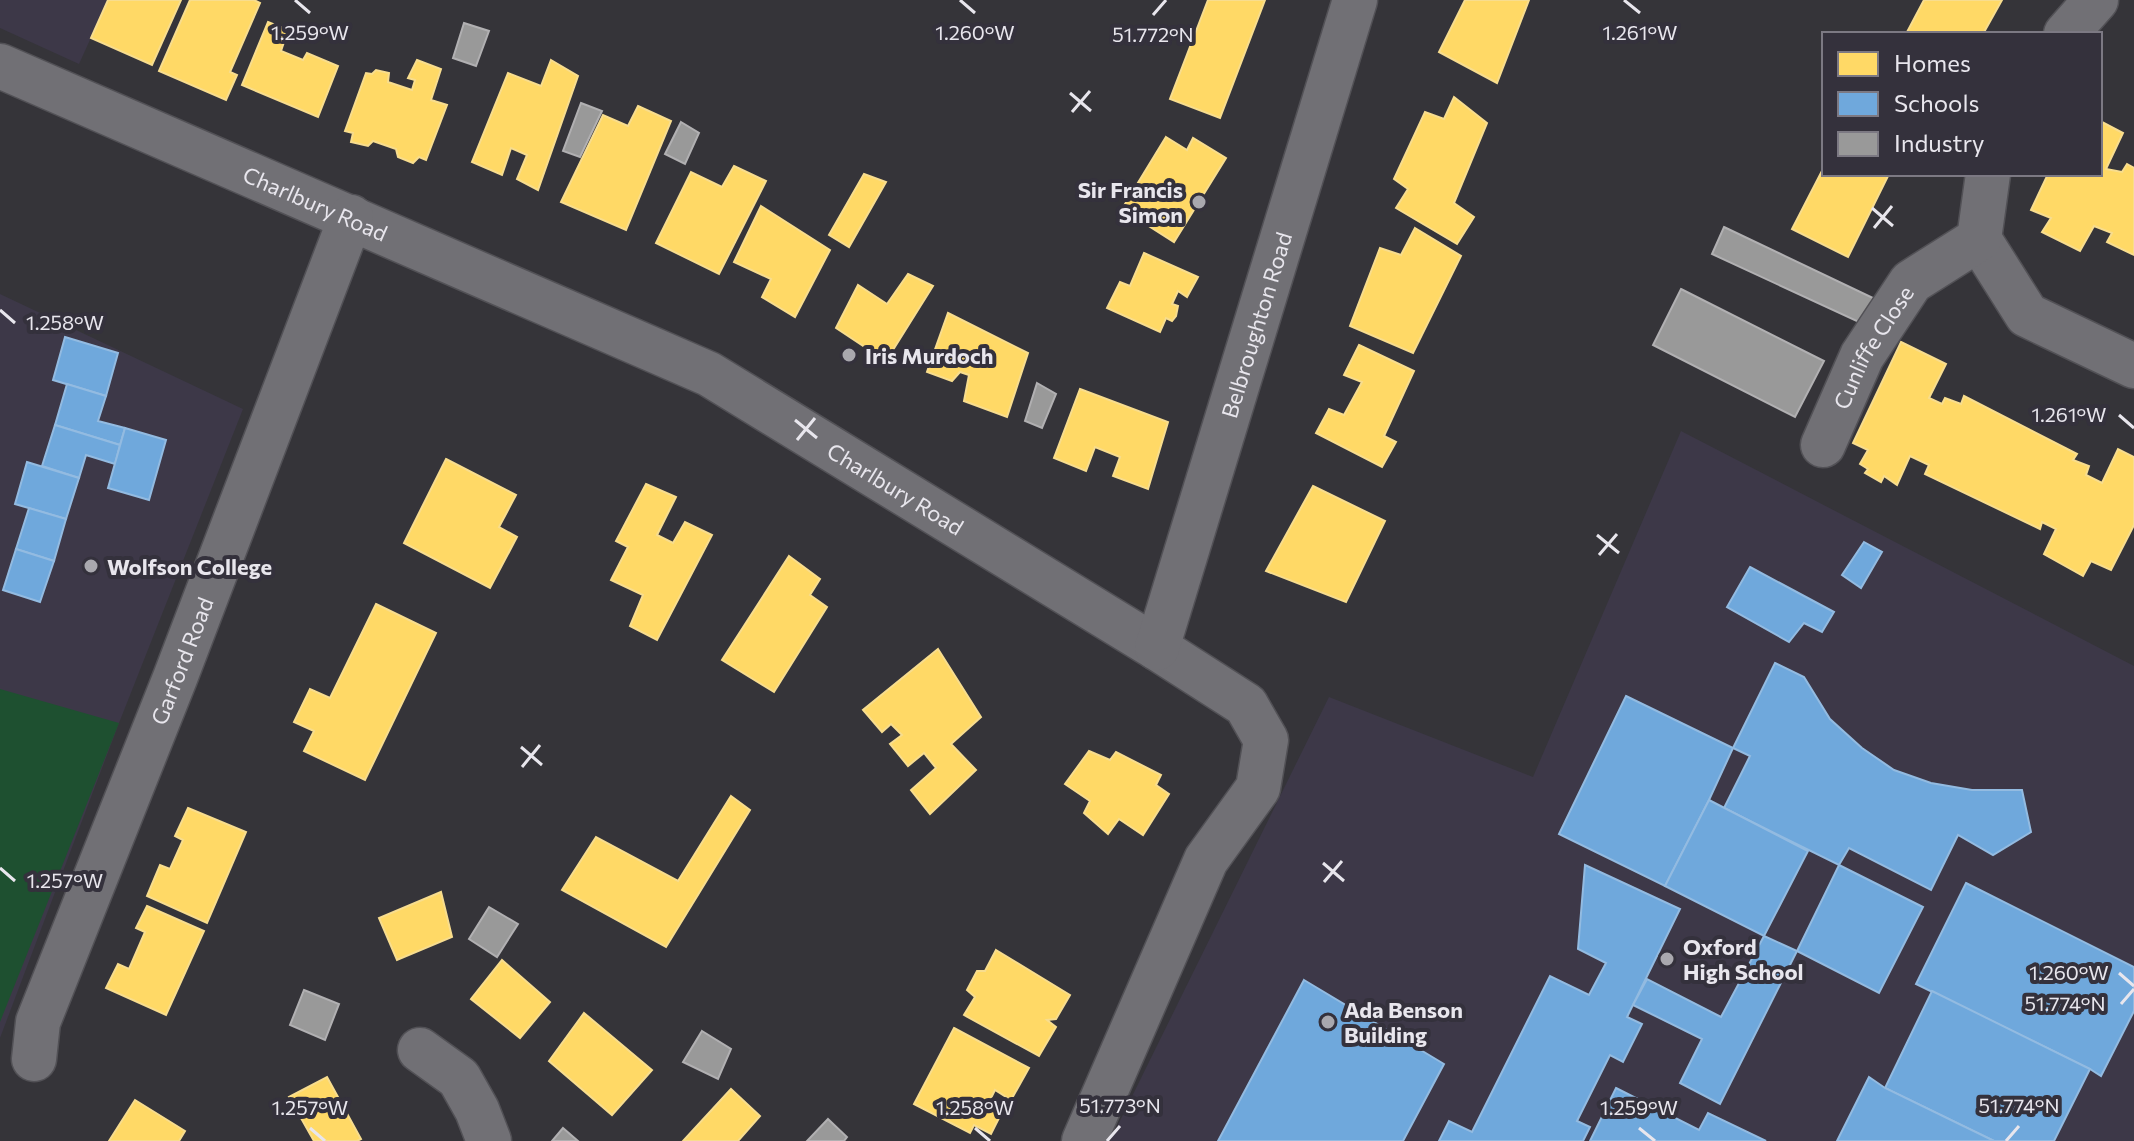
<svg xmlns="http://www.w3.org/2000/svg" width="2134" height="1141" font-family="Commissioner,sans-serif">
	<rect width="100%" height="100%" fill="#353439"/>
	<!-- built -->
	<g fill="#3d3848">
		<polygon points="0,0 108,0 79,64 0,28"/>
		<polygon points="0,294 243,409 119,723 0,1038"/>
		<polygon points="1681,431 2134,666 2134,1141 1110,1141 1329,697 1533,777"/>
	</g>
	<!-- green -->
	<polygon fill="#1e5030" points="0,689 119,723 0,1022"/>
	<!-- homes -->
	<g fill="#ffd966" stroke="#f8dd8e" stroke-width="2">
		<polygon points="108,0 181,0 152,65 91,38"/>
		<polygon points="190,0 254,0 260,3 230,72 237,75 226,100 159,71"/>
		<polygon points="1208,0 1265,0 1220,118 1170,99"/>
		<polygon points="1465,0 1529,0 1497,83 1439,52"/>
		<polygon points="1924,0 2002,0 1983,34 1906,34"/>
		<polygon points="268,22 288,30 281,51 303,60 307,53 338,66 318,117 242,85"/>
		<polygon points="417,60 441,69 431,100 447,105 426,160 419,157 413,163 398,157 396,149 373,141 368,146 351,142 353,133 345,131 366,73 372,74 376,70 389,73 388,82 412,90 415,80 408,78"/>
		<polygon points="551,60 578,76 538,190 517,179 527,155 511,148 502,175 472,162 508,73 541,86"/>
		<polygon points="1454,97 1487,123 1454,203 1474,217 1457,244 1396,208 1408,189 1394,179 1425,112 1444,119"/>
		<polygon points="638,106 671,121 626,230 561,202 603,115 628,126"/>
		<polygon points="2100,121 2123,133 2106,169 2122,172 2127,164 2134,168 2134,255 2107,242 2112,233 2094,226 2080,251 2042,232 2051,218 2031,210 2048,174 2100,174"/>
		<polygon points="1166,137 1187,150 1193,138 1226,158 1174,242 1122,209"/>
		<polygon points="734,166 766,181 719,274 656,243 691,172 722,187"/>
		<polygon points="1824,167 1824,174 1889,174 1848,257 1792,229"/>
		<polygon points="864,174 886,182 849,247 829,235"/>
		<polygon points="761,206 830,250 795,317 762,297 771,279 734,262"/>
		<polygon points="1415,228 1461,256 1413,353 1350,326 1380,248 1401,255"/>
		<polygon points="1144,253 1198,277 1187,297 1178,291 1172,304 1178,306 1176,316 1172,321 1166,318 1160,332 1107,308 1120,282 1130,286"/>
		<polygon points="908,274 933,286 886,361 836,328 858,285 887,304"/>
		<polygon points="948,313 1028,353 1007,417 964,401 969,375 960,372 952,381 927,372"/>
		<polygon points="1901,342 1946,364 1929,398 1942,404 1945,398 1961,404 1964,396 2077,454 2073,460 2089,466 2086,475 2102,483 2118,449 2134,457 2134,525 2111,570 2091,561 2083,576 2044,554 2056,529 2042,522 2040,529 1925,474 1929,465 1910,456 1897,485 1884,476 1881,482 1865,473 1868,469 1860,464 1868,450 1853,443"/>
		<polygon points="1359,345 1414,371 1384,436 1396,442 1382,467 1316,433 1329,409 1344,415 1362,382 1344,375"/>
		<polygon points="1080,389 1168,422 1148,489 1113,476 1120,457 1095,447 1086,471 1054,458"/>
		<polygon points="446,459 516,495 499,527 517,537 490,588 404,543"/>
		<polygon points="646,484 676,497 657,535 673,543 685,522 712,535 657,640 630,626 643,595 611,580 628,547 616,541"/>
		<polygon points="1313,486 1385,521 1346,602 1266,571"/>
		<polygon points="789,556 820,579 810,595 827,607 774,692 722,660"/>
		<polygon points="376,604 436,633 365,780 304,751 314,731 294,722 310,689 330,698"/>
		<polygon points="938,649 981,717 951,744 976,770 930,814 911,790 936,768 924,753 908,766 890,744 902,735 891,724 882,732 863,710"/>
		<polygon points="1089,751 1110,760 1116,752 1161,775 1156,785 1169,794 1143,835 1119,819 1108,834 1084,813 1090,801 1065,784"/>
		<polygon points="731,796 750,810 666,947 562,890 596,837 678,881"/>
		<polygon points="188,808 246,832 207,923 147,896 160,865 170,869 183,840 175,836"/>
		<polygon points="441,892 452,937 397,960 379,918"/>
		<polygon points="147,906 204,931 166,1015 106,988 118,964 129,969 145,932 136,928"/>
		<polygon points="996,950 1070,995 1056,1019 1047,1020 1056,1027 1039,1056 964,1015 975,997 967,990 977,971 985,971"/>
		<polygon points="502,960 550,1002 520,1038 471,999"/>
		<polygon points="584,1013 652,1070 612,1115 549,1061"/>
		<polygon points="954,1028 1029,1068 1011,1100 995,1090 990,1100 1003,1110 991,1134 974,1125 970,1133 914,1104"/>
		<polygon points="327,1077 361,1139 357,1141 314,1141 289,1097"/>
		<polygon points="731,1089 760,1116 738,1141 683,1141"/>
		<polygon points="135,1100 185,1131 179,1141 109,1141"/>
	</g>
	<!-- schools -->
	<g fill="#6fa8dc" stroke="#93bbe1" stroke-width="2">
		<polygon points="65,337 118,353 106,396 53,380"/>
		<polygon points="67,384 106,396 98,421 125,428 120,445 55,425"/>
		<polygon points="55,425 120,445 115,464 86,455 79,478 42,466"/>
		<polygon points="125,428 166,440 149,500 108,488"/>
		<polygon points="27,462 79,478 66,519 15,504"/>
		<polygon points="29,508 66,519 54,561 16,549"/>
		<polygon points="1864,542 1882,552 1861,588 1842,575"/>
		<polygon points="16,549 54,561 40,602 3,590"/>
		<polygon points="1750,567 1834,612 1822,632 1804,623 1789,642 1727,607"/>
		<polygon points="1775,663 1804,677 1830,719 1862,748 1894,770 1931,783 1972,790 2022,790 2031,832 1993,855 1958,835 1931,890 1849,848 1839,865 1724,808 1750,756 1733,748"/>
		<polygon points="1626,696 1733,748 1709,800 1665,886 1559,834"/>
		<polygon points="1709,800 1808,851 1764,936 1665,886"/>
		<polygon points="1585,865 1680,909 1627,1017 1642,1024 1623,1062 1610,1055 1577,1121 1590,1127 1583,1141 1439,1141 1449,1121 1472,1132 1550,976 1589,995 1606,963 1578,949"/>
		<polygon points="1839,865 1923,907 1879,993 1797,951"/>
		<polygon points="1966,883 2134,967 2134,1011 2101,1076 2090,1069 1916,984"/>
		<polygon points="1764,936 1797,951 1720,1104 1680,1083 1702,1039 1633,1005 1647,979 1721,1017"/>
		<polygon points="1304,980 1444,1064 1403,1141 1218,1141"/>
		<polygon points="1932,991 2090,1069 2054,1141 1994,1141 1885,1088"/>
		<polygon points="1869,1077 1885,1088 1994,1141 1837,1141"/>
		<polygon points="1616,1088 1699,1130 1708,1113 1766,1141 1590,1141"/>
	</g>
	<!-- industry -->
	<g fill="#999" stroke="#b1b0b2" stroke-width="2">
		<polygon points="464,23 489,31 476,66 453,58"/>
		<polygon points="581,103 602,111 580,157 563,151"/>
		<polygon points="681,122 699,133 685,164 665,154"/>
		<polygon points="1724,227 1873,298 1861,323 1712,254"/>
		<polygon points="1681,289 1824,361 1795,417 1653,345"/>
		<polygon points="1037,383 1056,394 1042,428 1025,421"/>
		<polygon points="489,907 518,924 497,957 469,939"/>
		<polygon points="304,990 339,1004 325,1040 290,1025"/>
		<polygon points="702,1031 731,1049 718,1079 683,1062"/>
		<polygon points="828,1119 847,1137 844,1141 807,1141"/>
		<polygon points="563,1128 578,1141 552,1141"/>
	</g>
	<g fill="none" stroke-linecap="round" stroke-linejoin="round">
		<!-- minor casing -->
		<g stroke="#525156" stroke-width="47">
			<g id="minor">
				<polyline points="2066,34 2096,0"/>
				<path id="s1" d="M0,66L709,374L1157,648L1246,705L1266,740L1258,788L1206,860L1084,1141"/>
				<polyline points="1979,239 2027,315 2134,366"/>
				<path id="s2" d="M1823,445L1862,356L1911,282L1979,239L1988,174"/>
				<path id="s3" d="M1157,648L1355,0"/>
				<polyline points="420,1050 459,1078 477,1110 489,1141"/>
				<path id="s4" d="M34,1059L38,1022L175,678L351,217"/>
			</g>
		</g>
		<!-- minor -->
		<use href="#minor" stroke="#717075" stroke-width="44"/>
	</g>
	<!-- ticks -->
	<path fill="none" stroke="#e8e6ed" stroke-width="3" d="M295,0L310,13M960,0L975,13M1624,0L1640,13M1153,15L1166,0M1070,93L1091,111M1072,112L1090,91M1872,208L1893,226M1874,228L1892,206M0,310L15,323M2119,415L2134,428M795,420L817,438M797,440L815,418M1597,535L1619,553M1599,555L1617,534M521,747L542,765M522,767L540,745M1323,863L1344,881M0,868L15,881M1324,882L1342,861M2119,973L2134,986M2121,1004L2134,989M310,1128L325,1141M975,1128L990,1141M1639,1128L1655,1141M1107,1141L1120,1126M2006,1141L2019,1126"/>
	<!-- markers -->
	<g fill="#a9a8ae" stroke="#34313c" stroke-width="3">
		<circle cx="1199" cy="202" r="8"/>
		<circle cx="849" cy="355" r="8"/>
		<circle cx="91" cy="566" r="8"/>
		<circle cx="1667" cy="959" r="8"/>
		<circle cx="1328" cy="1022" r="8"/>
	</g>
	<g text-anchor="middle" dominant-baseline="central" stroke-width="8" stroke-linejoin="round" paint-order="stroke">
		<!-- poi labels -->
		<g font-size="22" font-weight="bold" fill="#e8e6ed" stroke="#34313c" text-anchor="start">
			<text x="1183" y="189" text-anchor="end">Sir Francis<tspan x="1183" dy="25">Simon</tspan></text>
			<text x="865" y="355">Iris Murdoch</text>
			<text x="107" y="566">Wolfson College</text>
			<text x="1683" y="946">Oxford<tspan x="1683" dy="25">High School</tspan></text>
			<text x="1344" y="1009">Ada Benson<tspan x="1344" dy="25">Building</tspan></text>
		</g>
		<!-- street labels -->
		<g font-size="22" fill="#e8e6ed" stroke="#34313c">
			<text stroke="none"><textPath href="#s1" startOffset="344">Charlbury Road</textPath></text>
			<text stroke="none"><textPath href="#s3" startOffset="338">Belbroughton Road</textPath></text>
			<text stroke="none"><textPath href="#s2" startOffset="110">Cunliffe Close</textPath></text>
			<text stroke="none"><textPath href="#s1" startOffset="992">Charlbury Road</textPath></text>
			<text stroke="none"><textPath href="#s4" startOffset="426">Garford Road</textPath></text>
		</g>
	</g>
	<g font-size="20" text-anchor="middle" fill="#e8e6ed" stroke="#34313c" stroke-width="8" stroke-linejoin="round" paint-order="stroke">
		<text x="310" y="40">1.259°W</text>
		<text x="975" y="40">1.260°W</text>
		<text x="1640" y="40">1.261°W</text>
		<text x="1153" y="42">51.772°N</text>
		<text x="65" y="330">1.258°W</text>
		<text x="2069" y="422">1.261°W</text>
		<text x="65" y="888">1.257°W</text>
		<text x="2069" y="980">1.260°W</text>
		<text x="2065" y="1011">51.774°N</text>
		<text x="1120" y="1113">51.773°N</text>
		<text x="2019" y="1113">51.774°N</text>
		<text x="310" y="1115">1.257°W</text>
		<text x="975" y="1115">1.258°W</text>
		<text x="1639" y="1115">1.259°W</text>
	</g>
	<!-- legend -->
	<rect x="1822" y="32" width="280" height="144" fill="#34313c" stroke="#7c7983" stroke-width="2"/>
	<rect x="1838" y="52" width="40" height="24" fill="#ffd966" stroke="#7c7983" stroke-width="2"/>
	<text x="1894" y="72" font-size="24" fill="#e8e6ed">Homes</text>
	<rect x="1838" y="92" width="40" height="24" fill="#6fa8dc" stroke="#7c7983" stroke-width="2"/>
	<text x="1894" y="112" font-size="24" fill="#e8e6ed">Schools</text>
	<rect x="1838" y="132" width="40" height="24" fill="#999999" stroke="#7c7983" stroke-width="2"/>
	<text x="1894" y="152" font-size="24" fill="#e8e6ed">Industry</text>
</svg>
